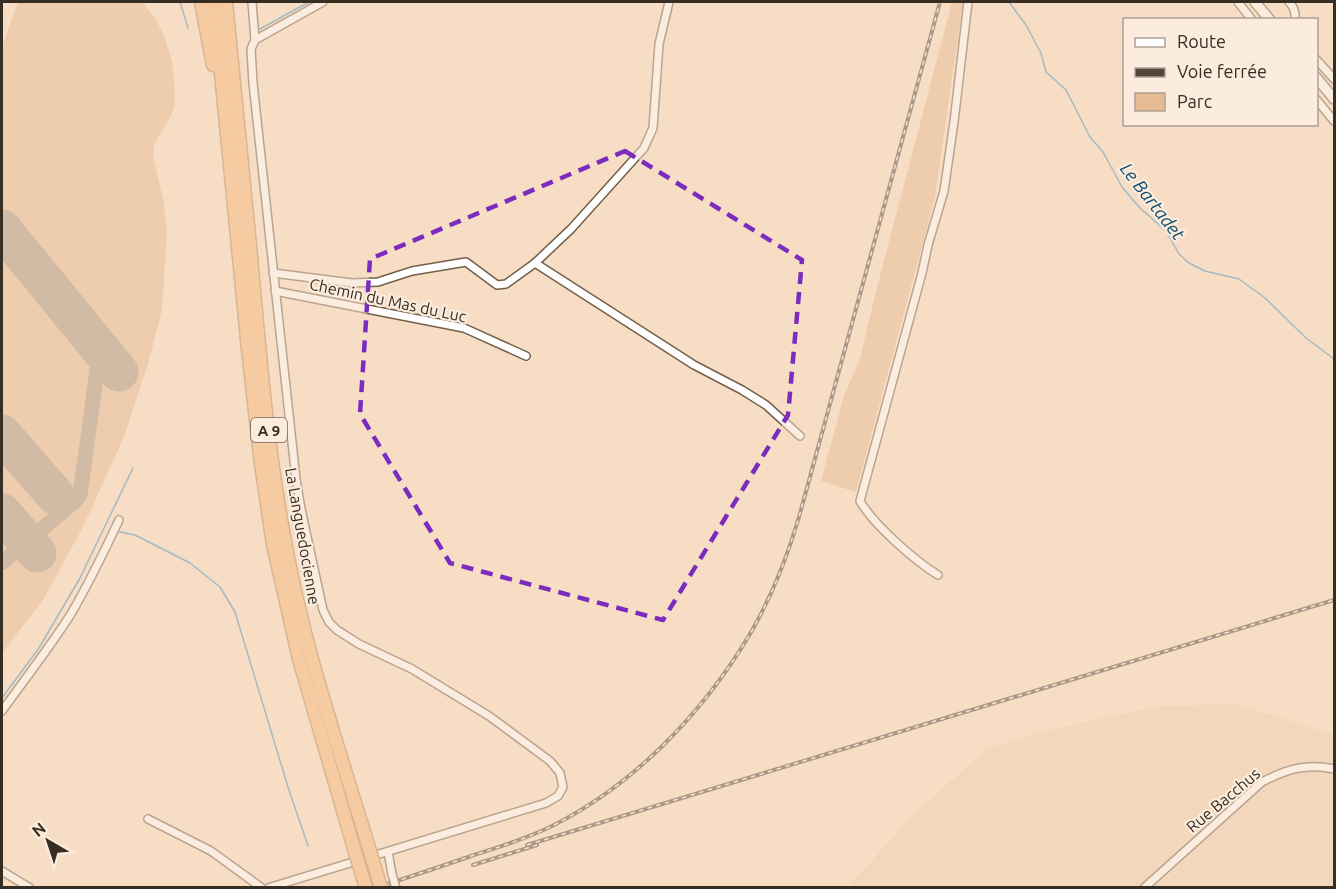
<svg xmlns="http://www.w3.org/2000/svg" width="1336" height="889" font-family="Ubuntu,sans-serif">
	<rect width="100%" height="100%" fill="#f6ddc4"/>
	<!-- built -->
	<polygon fill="#f0d1b3" points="1237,704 1334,735 1334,887 847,888 916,812 987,749 1044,731 1161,706"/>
	<!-- green -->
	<g fill="#e4bb92">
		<polygon points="18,2 142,2 156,19 165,39 172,61 174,79 175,104 170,118 157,139 154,146 153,156 164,203 167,233 162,310 149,360 124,437 83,527 43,600 2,653 2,47"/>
		<polygon points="952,2 963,2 935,197 856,492 821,481 844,396 860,359 876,291"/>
	</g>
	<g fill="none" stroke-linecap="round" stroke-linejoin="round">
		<!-- stream -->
		<g stroke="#4191bf" stroke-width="1.5">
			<polyline points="180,2 188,28"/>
			<polyline points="1009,2 1026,25 1041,53 1046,72 1066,90 1090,137 1103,152 1122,187 1140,208 1166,231 1179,254 1189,263 1205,271 1239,279 1265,298 1306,338 1334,359"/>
			<polyline points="258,30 309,2"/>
			<polyline points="120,532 135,535 190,563 220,587 235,612 288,787 308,846"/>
			<polyline points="2,698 39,648 80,578 133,468"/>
		</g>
		<!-- taxiway -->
		<g stroke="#a4927f" stroke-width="15">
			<polyline points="55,495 67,508"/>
			<polyline points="2,563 75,501 80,495 100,349"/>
		</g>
		<!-- runway -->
		<g stroke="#a4927f" stroke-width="39">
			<polyline points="2,229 119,372"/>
			<polyline points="2,434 55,495"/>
			<polyline points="2,513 37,553"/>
		</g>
		<!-- street casing -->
		<g stroke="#745f49" stroke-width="10">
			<g id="street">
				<polyline points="252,2 255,40 251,49 253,83 296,479 301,509 323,610 329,622 337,630 359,644 412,669 489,716 550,761 560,773 563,787 558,796 546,803 268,888"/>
				<polyline points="1238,2 1252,20"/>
				<path d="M1289,2C1294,7 1296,12 1295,20"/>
				<polyline points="255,40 323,2"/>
				<polyline points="1316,59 1334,79"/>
				<polyline points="1316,99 1334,121"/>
				<polyline points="535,263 694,365 742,390 766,405 800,436"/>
				<polyline points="273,273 352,283 378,282 412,271 466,262 497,285 506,284 535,263 571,229 644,148 653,128 659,44 669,2"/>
				<polyline points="275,291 464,328 526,356"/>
				<path d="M938,575C915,561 873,524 860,501L922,273L928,245L944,191L954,122L968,2"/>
				<path d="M2,711C25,679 50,647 71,614C89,583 104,552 119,520"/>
				<polyline points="148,819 211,851 262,888"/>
				<polyline points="388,852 392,874"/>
				<polyline points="2,871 30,888"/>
				<path d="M1144,888L1262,782C1287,769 1307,763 1334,769"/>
			</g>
		</g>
		<!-- secondary casing -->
		<g stroke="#745f49" stroke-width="12">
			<g id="secondary">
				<polyline points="1255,2 1270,20"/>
				<polyline points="1316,77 1334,99"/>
			</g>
		</g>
		<!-- highway casing -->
		<g stroke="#b38759" stroke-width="15">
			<g id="highway">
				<polyline points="201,2 213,65"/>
				<polyline points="214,2 248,349 261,464 273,544 299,659 355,852"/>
				<path d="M226,2C235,90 244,179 252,268C260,359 268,451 285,542C304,647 338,746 369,848"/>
			</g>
		</g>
		<!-- street -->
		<use href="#street" stroke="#fff" stroke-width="7"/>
		<!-- secondary -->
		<use href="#secondary" stroke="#fff" stroke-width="9"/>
		<!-- highway -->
		<use href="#highway" stroke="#f6b776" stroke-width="12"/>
		<!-- rail casing -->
		<g stroke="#52463a" stroke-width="4">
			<g id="rail">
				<polyline points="527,845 1334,600"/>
				<polyline points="473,865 537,845"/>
				<path d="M376,888C408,877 440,867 471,856C499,847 526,839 552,826C634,785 703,713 750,634C771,598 787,558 799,517L940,2"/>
			</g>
		</g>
		<!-- rail -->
		<use href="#rail" stroke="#fcecdd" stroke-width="1.5" stroke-dasharray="4.5" stroke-linecap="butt"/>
		<!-- street-bridge casing -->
		<g stroke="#745f49" stroke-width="10" stroke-linecap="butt">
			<polyline id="street-bridge" points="392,874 396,888"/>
		</g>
		<!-- highway-bridge casing -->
		<g stroke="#b38759" stroke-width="15" stroke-linecap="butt">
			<g id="highway-bridge">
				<polyline points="369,848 381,888"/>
				<polyline points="355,852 366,888"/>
			</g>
		</g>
		<!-- street-bridge -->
		<use href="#street-bridge" stroke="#fff" stroke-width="7"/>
		<!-- highway-bridge -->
		<use href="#highway-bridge" stroke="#f6b776" stroke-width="12"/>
	</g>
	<!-- marked area -->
	<path d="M0 0H1336V889H0ZM625,151L802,260L788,415L663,620L450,563L360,414L370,259Z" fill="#f6ddc4" fill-opacity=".55" fill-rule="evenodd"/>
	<path fill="none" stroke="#7b2cbf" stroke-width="4.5" stroke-dasharray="12 8" stroke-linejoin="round" d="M625,151L802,260L788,415L663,620L450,563L360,414L370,259Z"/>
	<g text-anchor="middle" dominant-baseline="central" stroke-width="4.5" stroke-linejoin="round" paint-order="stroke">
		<!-- shield labels -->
		<rect fill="#fcecdd" stroke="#71665b" stroke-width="1.5" x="251" y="418" width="36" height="24" rx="4.5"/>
		<g font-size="15" font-weight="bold" fill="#362d23">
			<text x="269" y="430">A 9</text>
		</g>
		<!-- street labels -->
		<g font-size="16" fill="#362d23" stroke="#fcecdd">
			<text transform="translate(388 300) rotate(12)">Chemin du Mas du Luc</text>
			<text transform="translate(303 536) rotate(80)">La Languedocienne</text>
			<text transform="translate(1223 800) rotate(-40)">Rue Bacchus</text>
		</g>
		<!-- water labels -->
		<g font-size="18" font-style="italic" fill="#0f4e6e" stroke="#fcecdd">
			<text transform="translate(1153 201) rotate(52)">Le Bartadet</text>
		</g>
	</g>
	<!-- border -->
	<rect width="1336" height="889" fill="none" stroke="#362d23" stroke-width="6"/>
	<!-- legend -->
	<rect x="1123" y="18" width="195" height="108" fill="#fcecdd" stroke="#ada093" stroke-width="1.5"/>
	<rect x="1135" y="38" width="30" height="9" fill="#ffffff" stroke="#ada093" stroke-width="1.5"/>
	<text x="1177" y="48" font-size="18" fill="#362d23">Route</text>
	<rect x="1135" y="68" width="30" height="9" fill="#52463a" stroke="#ada093" stroke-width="1.5"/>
	<text x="1177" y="78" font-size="18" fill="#362d23">Voie ferrée</text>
	<rect x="1135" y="93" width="30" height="18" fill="#e4bb92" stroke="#ada093" stroke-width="1.5"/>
	<text x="1177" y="108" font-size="18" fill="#362d23">Parc</text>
	<!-- north arrow -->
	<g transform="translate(48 841) rotate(321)" stroke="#fcecdd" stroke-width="4.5" paint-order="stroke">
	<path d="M0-4.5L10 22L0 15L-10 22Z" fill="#362d23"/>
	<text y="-9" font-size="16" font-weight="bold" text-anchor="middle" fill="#362d23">N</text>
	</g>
</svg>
